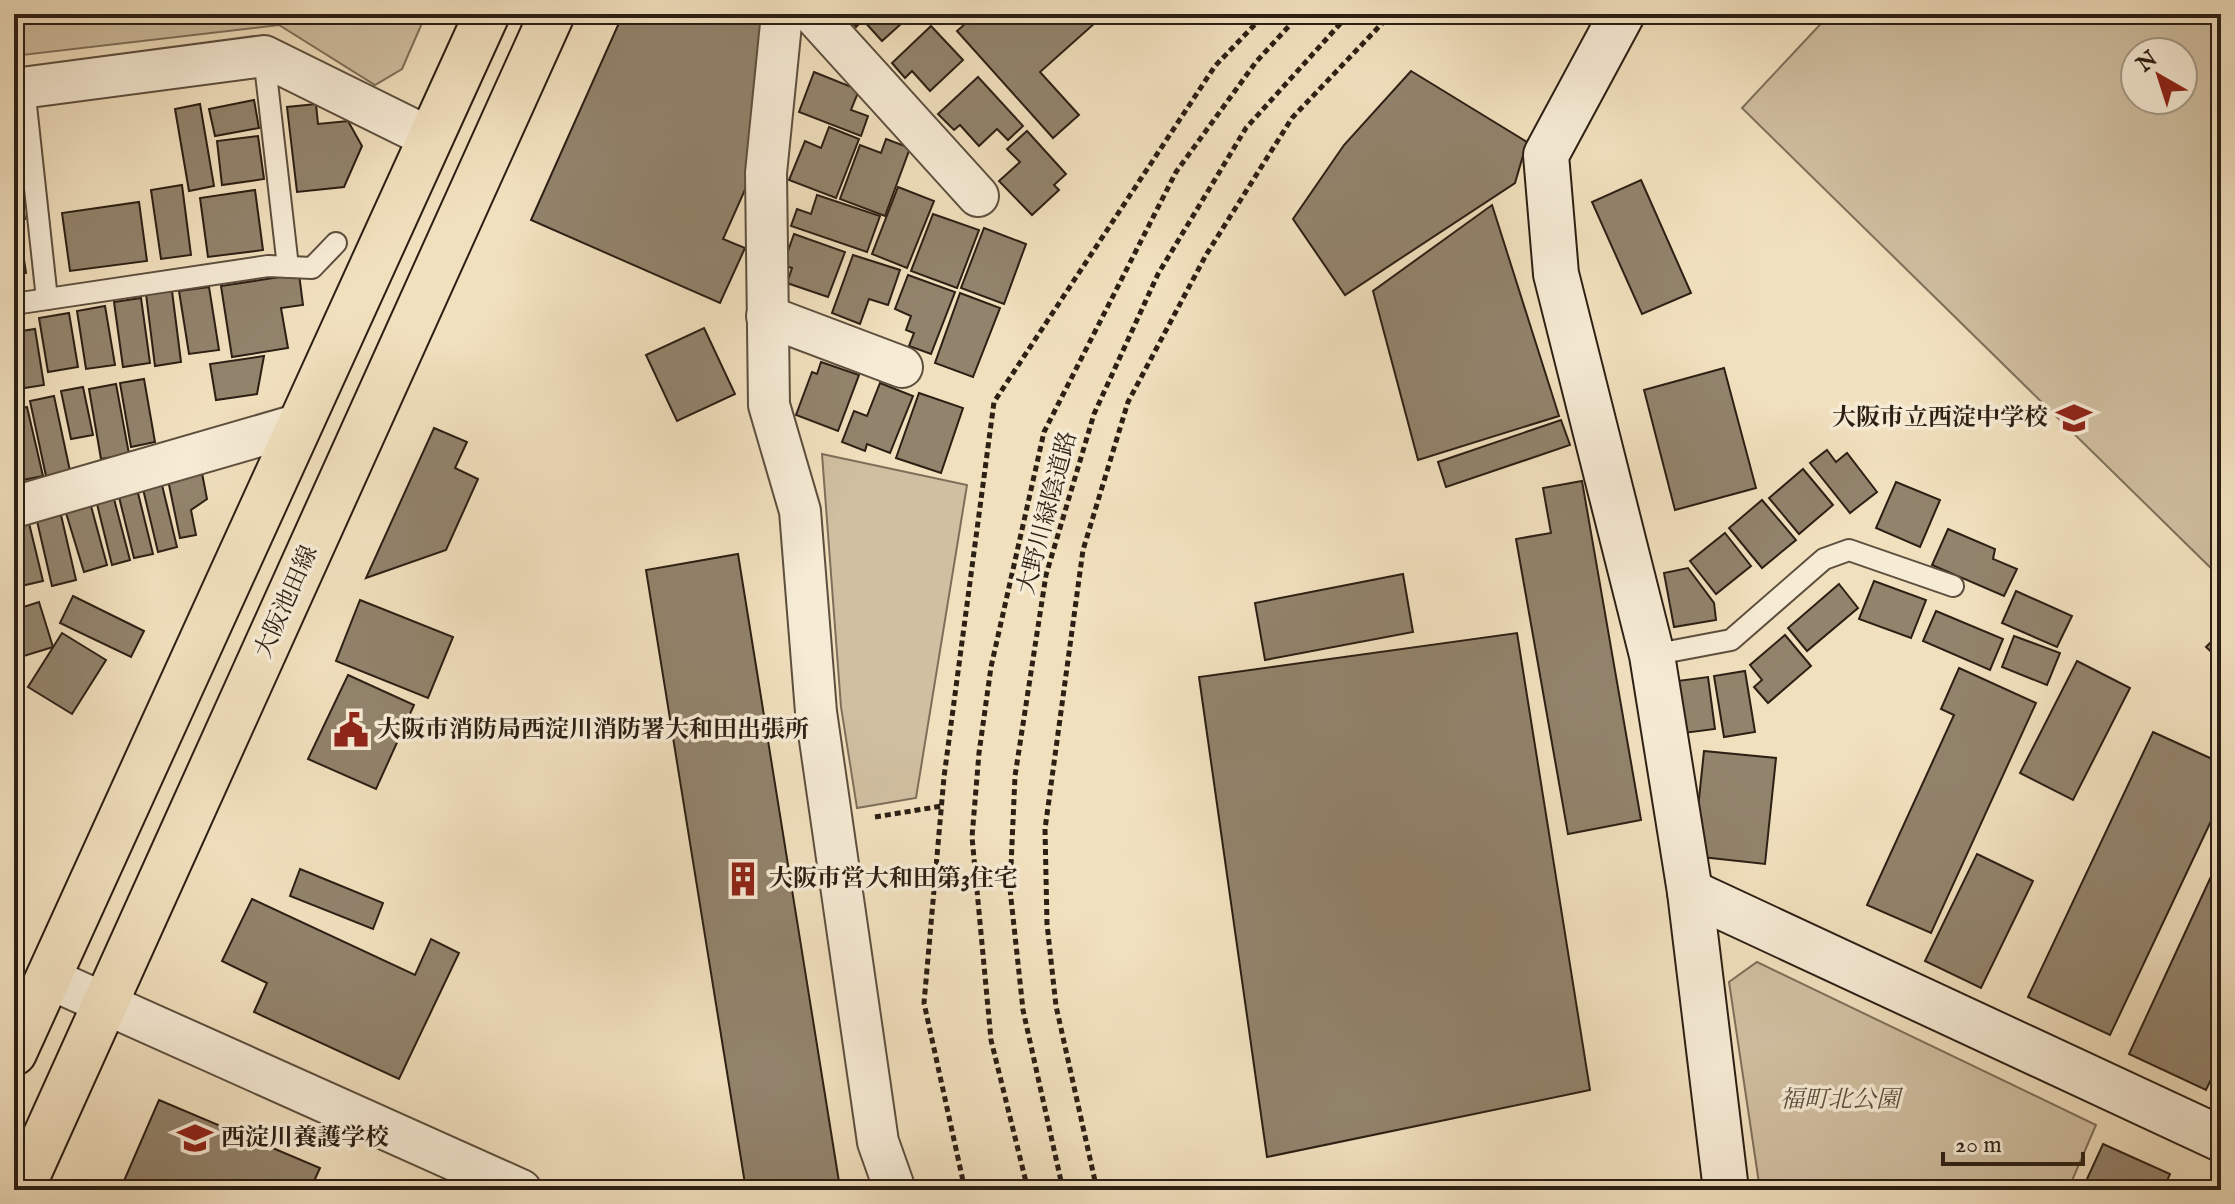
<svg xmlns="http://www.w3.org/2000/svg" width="2235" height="1204" font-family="'IM FELL English','Noto Serif JP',serif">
	<rect width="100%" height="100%" fill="#f1e0be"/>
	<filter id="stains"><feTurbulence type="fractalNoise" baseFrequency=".0025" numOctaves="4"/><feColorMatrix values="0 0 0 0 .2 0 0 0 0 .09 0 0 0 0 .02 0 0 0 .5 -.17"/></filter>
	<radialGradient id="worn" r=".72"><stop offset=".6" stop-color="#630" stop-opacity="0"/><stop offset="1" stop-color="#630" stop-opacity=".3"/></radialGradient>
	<!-- green -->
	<g fill="#d0bfa1" stroke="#7e6f5a" stroke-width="2" fill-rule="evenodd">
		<polygon points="14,14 426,14 402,69 375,85 279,25 14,56"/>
		<path d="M1830,14H2221V578L1742,108ZM2135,52H2183V100H2135Z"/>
		<polygon points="822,454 967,485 916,798 857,808 841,707"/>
		<polygon points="1757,962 2096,1125 2068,1190 1760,1190 1729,982"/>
	</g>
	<!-- building -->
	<g fill="#92836c" stroke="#2c1f14" stroke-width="2">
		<polygon points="623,14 764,14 752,174 723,239 745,248 720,303 531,220"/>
		<polygon points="845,14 912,14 882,41 863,20 856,27"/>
		<polygon points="976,14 1105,14 1040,72 1079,115 1053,138 957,31"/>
		<polygon points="931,26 963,60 930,91 912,71 905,78 892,63"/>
		<polygon points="1411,71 1527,142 1515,183 1345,295 1293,219 1344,145"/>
		<polygon points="814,72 859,90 851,110 868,116 861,136 799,112"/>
		<polygon points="978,77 1023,126 1008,140 997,129 979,146 960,125 954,130 938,114"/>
		<polygon points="254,100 259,128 215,136 209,109"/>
		<polygon points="200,104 214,186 189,191 175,109"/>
		<polygon points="316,104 318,124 348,121 362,146 344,187 297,192 287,107"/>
		<polygon points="14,114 18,114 21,141 14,142"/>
		<polygon points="829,127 859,139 836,198 789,180 805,141 821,148"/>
		<polygon points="1027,131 1066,174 1054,185 1059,190 1032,215 999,181 1020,162 1007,149"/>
		<polygon points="258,136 264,179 222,185 217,141"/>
		<polygon points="886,139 910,148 885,216 840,199 860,145 881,153"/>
		<polygon points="17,154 21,183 14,184 14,155"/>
		<polygon points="1641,180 1691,293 1642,314 1592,202"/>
		<polygon points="182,185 191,255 161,259 151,190"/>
		<polygon points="898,187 934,201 907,268 872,254"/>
		<polygon points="255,190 263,250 208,257 200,198"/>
		<polygon points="21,191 25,219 14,221 14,192"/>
		<polygon points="817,195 880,216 867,252 791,226 797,209 811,214"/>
		<polygon points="139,202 147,261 70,271 62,213"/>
		<polygon points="1492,205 1559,416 1418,460 1373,291"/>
		<polygon points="933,214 979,230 957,288 911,271"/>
		<polygon points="14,226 19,226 26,273 14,275"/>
		<polygon points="984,228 1026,244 1004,304 961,288"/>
		<polygon points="794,234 845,252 828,297 787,283 792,268 783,265"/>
		<polygon points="853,255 900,270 888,305 869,299 860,324 832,313"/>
		<polygon points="299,274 303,305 281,308 288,348 232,357 221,286"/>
		<polygon points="908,275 955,292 931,354 909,346 914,333 906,330 911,316 895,309"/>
		<polygon points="209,287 219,350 189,354 179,291"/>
		<polygon points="172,291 181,362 155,366 146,294"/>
		<polygon points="960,293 1000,308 973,377 935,363"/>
		<polygon points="141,298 150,363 123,367 114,302"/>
		<polygon points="105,306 115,365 86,369 77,311"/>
		<polygon points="69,313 78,367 48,372 39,318"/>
		<polygon points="704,328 735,394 677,421 646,355"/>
		<polygon points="35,329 44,385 18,389 14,332"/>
		<polygon points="264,356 257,394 216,400 210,364"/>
		<polygon points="821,362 859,375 838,431 796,415 812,372 817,374"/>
		<polygon points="1724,368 1756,488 1675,510 1644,390"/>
		<polygon points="144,379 155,442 131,447 120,383"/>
		<polygon points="880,383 913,396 890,453 867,444 865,451 842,442 854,411 867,416"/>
		<polygon points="116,384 129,454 101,459 89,389"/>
		<polygon points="83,387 93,435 71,439 61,391"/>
		<polygon points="919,393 963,408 941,473 896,458"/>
		<polygon points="54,396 70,471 46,476 30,401"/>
		<polygon points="27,407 43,476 18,481 14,462 14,410"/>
		<polygon points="1561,420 1570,445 1446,487 1438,462"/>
		<polygon points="434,428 467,442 455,468 478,479 446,550 366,578"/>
		<polygon points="1827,450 1836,462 1847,453 1877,492 1850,513 1810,463"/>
		<polygon points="1803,469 1833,505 1799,534 1769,498"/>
		<polygon points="202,473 207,499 191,510 196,535 180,538 168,480"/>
		<polygon points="1582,481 1641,820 1568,834 1516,539 1551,533 1543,488"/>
		<polygon points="1896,482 1940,500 1920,547 1876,528"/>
		<polygon points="162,485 177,547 158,552 143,489"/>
		<polygon points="138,493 153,554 134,558 119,497"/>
		<polygon points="114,499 130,560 112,565 97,504"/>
		<polygon points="1762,500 1796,540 1762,568 1729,528"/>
		<polygon points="91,506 107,565 84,572 66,513"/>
		<polygon points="61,515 76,580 52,586 37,521"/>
		<polygon points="28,519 43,581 21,586 14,557 14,522"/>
		<polygon points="1948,529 1995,549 1993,559 2017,569 2004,596 1932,565"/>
		<polygon points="1725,533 1751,566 1716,594 1690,561"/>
		<polygon points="738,554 840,1188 828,1190 746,1190 646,570"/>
		<polygon points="1688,568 1714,603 1716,620 1674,627 1664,573"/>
		<polygon points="1403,574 1413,632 1265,660 1255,603"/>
		<polygon points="1874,581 1926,600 1911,638 1859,619"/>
		<polygon points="1839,584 1858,608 1807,651 1788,628"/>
		<polygon points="2016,591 2072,616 2057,647 2002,623"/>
		<polygon points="73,596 144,631 131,657 60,623"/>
		<polygon points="360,600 453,637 428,698 336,661"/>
		<polygon points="39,602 53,647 14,659 14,610"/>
		<polygon points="1936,611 2003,639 1990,670 1923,641"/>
		<polygon points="2221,632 2221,661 2206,647"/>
		<polygon points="62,633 106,660 72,714 28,687"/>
		<polygon points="1517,633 1590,1090 1267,1157 1199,677"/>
		<polygon points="1785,635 1811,666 1768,703 1754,687 1762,680 1750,665"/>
		<polygon points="2014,636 2060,653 2047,685 2002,667"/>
		<polygon points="2077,661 2130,688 2073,800 2020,773"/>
		<polygon points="1959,668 2036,703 1931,933 1867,905 1954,715 1941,709"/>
		<polygon points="1745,671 1755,732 1724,737 1714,676"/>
		<polygon points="348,675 414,705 376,789 308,759"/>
		<polygon points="1708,677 1715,729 1684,733 1677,681"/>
		<polygon points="2153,732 2221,763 2221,800 2110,1035 2028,997"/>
		<polygon points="1704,751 1776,758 1765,864 1693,856"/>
		<polygon points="1977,854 2033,881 1981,988 1925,961"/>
		<polygon points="2221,855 2221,1058 2206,1090 2129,1054"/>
		<polygon points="300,869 383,903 373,929 290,896"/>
		<polygon points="252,899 415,975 431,939 459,953 399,1079 254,1012 267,983 222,961"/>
		<polygon points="159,1100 320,1168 310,1190 120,1190"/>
		<polygon points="2103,1144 2170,1174 2163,1190 2082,1190"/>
	</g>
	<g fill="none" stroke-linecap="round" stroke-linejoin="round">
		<!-- lane casing -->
		<g stroke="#5d4f3e" stroke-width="24">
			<g id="lane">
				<polyline points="264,56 288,267"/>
				<polyline points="24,87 47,299"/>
				<polyline points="14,304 268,266 312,268 336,243"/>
				<polyline points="1652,655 1731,640 1824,559 1849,550 1953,586"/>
			</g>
		</g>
		<!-- street casing -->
		<g stroke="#5d4f3e" stroke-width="44">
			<g id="street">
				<polyline points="782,14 766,173 769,405 800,511 816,712 878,1142 895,1190"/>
				<polyline points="813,14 978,196"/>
				<polyline points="14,89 264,56 430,138"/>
				<polyline points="767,316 902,367"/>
				<polyline points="14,507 297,425"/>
				<polyline points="48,978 521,1190"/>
			</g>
		</g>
		<!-- secondary casing -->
		<g stroke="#2c1f14" stroke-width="48">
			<g id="secondary">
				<polyline points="1622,14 1546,155 1556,274 1652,655 1690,892 1726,1190"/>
				<polyline points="1690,892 2221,1139"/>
			</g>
		</g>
		<!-- primary casing -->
		<g stroke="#2c1f14" stroke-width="48">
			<g id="primary">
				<polyline points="14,1053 487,14"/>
				<polyline points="21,1190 552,14"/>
			</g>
		</g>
		<!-- path -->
		<g stroke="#2c1f14" stroke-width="5" stroke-dasharray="6 4" stroke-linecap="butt">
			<polyline points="875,817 942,806"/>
			<polyline points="965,1190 924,1003 944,777 994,402 1215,66 1265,14"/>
			<polyline points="1028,1190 991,1040 972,837 979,753 991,667 1044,432 1176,172 1256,62 1300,14"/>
			<polyline points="1063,1190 1023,1010 1010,889 1015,776 1046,575 1094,414 1158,274 1246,128 1349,14"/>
			<polyline points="1097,1190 1056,1006 1047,924 1045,829 1083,550 1128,402 1206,255 1292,118 1391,14"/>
		</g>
		<!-- lane -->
		<use href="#lane" stroke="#f6ebd5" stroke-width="20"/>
		<!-- street -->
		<use href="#street" stroke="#f6ebd5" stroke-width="40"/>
		<!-- secondary -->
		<use href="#secondary" stroke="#f6ebd5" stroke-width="44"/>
		<!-- primary -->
		<use href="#primary" stroke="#f1e0be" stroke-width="44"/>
	</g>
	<!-- icons -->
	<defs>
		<g id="school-bare" transform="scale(2.76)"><path d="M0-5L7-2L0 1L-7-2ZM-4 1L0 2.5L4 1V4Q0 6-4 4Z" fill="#8f2418" stroke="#f6ebd5" stroke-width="2.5" paint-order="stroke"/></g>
		<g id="civic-bare" transform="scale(2.76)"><path d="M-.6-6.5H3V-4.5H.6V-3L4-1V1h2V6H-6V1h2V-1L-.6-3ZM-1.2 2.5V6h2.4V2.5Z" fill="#8f2418" stroke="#f6ebd5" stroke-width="2.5" paint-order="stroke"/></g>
		<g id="building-bare" transform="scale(2.76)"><path d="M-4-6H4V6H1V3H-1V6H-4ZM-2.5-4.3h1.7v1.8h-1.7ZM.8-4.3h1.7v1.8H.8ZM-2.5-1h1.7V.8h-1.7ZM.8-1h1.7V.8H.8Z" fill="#8f2418" stroke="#f6ebd5" stroke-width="2.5" paint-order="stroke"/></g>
	</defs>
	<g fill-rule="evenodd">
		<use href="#school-bare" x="2074" y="418"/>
		<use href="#civic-bare" x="351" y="730"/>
		<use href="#building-bare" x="743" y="879"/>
		<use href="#school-bare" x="195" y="1138"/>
	</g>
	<g text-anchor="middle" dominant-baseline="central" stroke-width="7" stroke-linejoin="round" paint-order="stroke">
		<!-- poi labels -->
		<g font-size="24" font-weight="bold" fill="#2c1f14" stroke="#f6ebd5" text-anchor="start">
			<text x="2048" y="418" text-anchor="end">大阪市立西淀中学校</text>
			<text x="377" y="730">大阪市消防局西淀川消防署大和田出張所</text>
			<text x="769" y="879">大阪市営大和田第3住宅</text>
			<text x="221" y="1138">西淀川養護学校</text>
		</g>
		<!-- street labels -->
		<g font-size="24" fill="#2c1f14" stroke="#f6ebd5">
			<text transform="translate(1048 513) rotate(-75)">大野川緑陰道路</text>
			<text transform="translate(287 602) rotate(-66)">大阪池田線</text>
		</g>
		<!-- park labels -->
		<g font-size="24" font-style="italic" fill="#5d4f3e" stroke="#f6ebd5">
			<text x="1840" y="1100">福町北公園</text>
		</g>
	</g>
	<!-- margin -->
	<rect width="2235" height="1204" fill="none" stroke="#f1e0be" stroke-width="48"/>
	<rect x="16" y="16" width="2203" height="1172" fill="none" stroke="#2c1f14" stroke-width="4"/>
	<rect x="24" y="24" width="2187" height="1156" fill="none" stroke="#2c1f14" stroke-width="2"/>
	<!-- north arrow -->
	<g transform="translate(2159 76) rotate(321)"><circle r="38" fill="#f6ebd5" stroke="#a59988" stroke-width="2"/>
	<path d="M0-6L14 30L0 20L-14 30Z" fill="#8f2418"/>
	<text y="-12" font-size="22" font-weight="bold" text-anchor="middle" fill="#2c1f14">N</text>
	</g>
	<!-- scale -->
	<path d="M1943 1152v12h140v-12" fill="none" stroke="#2c1f14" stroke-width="4"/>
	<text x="1955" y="1152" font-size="24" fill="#2c1f14" stroke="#f6ebd5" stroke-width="6" paint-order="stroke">20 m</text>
	<rect width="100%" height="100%" filter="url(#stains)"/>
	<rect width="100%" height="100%" fill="url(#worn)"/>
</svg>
